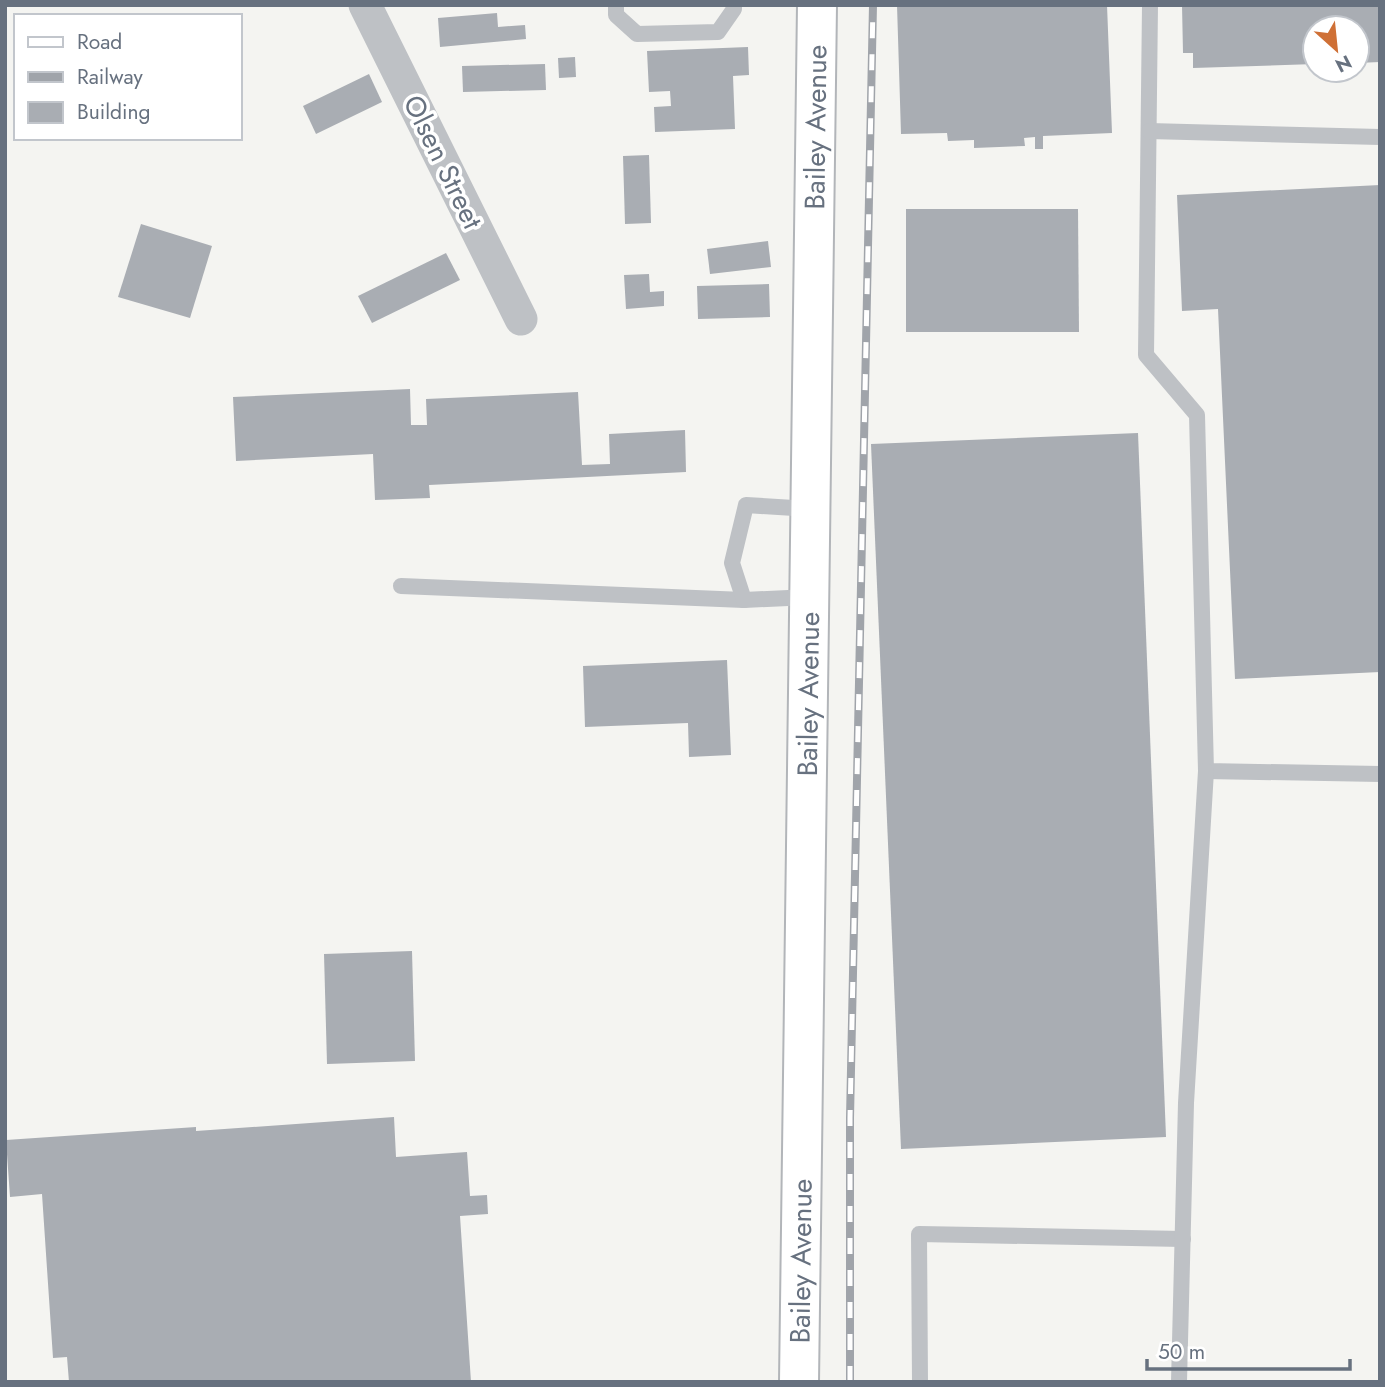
<svg xmlns="http://www.w3.org/2000/svg" width="1385" height="1387" font-family="Jost,sans-serif">
	<rect width="100%" height="100%" fill="#f4f4f1"/>
	<!-- building -->
	<g fill="#a9adb3">
		<polygon points="897,5 1107,5 1112,133 1043,136 1043,149 1035,149 1035,137 1024,138 1025,146 974,148 974,140 948,141 947,133 901,134"/>
		<polygon points="1182,5 1380,5 1380,62 1357,63 1357,28 1315,28 1315,64 1193,68 1193,53 1183,53"/>
		<polygon points="497,13 498,27 525,25 526,39 440,47 438,18"/>
		<polygon points="748,47 749,75 733,76 735,129 655,132 654,107 671,106 670,91 649,92 647,51"/>
		<polygon points="575,57 576,77 559,78 558,58"/>
		<polygon points="545,64 546,90 463,92 462,66"/>
		<polygon points="369,74 382,102 316,134 303,106"/>
		<polygon points="649,155 651,223 625,224 623,156"/>
		<polygon points="1380,185 1380,672 1235,679 1218,309 1182,311 1177,195"/>
		<polygon points="906,209 1078,209 1079,332 906,332"/>
		<polygon points="141,224 212,246 190,318 118,297"/>
		<polygon points="768,241 771,267 710,274 707,249"/>
		<polygon points="446,253 460,280 372,323 358,296"/>
		<polygon points="649,274 650,292 664,291 664,306 626,309 624,275"/>
		<polygon points="769,284 770,317 698,319 697,286"/>
		<polygon points="410,389 411,425 427,425 426,399 578,392 582,465 610,464 609,434 685,430 686,472 429,485 430,498 375,500 373,454 236,461 233,397"/>
		<polygon points="1138,433 1166,1137 901,1149 871,444"/>
		<polygon points="727,660 731,755 689,757 688,723 585,727 583,666"/>
		<polygon points="412,951 415,1061 327,1064 324,954"/>
		<polygon points="394,1117 396,1157 467,1152 470,1196 487,1195 488,1214 460,1216 471,1382 69,1382 67,1357 53,1358 42,1194 10,1197 6,1140 196,1127 196,1131"/>
	</g>
	<g fill="none" stroke-linecap="round" stroke-linejoin="round">
		<!-- primary casing -->
		<g stroke="#b2b5b9" stroke-width="42">
			<g id="primary">
				<path id="s1" d="M799,1382L817,5"/>
			</g>
		</g>
		<!-- lane -->
		<g stroke="#bec1c5" stroke-width="16">
			<polyline points="616,5 616,15 637,34 718,32 734,9 734,5"/>
			<polyline points="1150,5 1146,355 1197,415 1206,771 1380,774"/>
			<polyline points="1149,131 1380,137"/>
			<polyline points="401,586 744,600"/>
			<polyline points="809,597 744,600 732,563 746,505 810,509"/>
			<polyline points="920,1382 919,1234 1183,1239"/>
			<polyline points="1179,1382 1186,1103 1206,771"/>
		</g>
		<!-- street -->
		<polyline stroke="#bec1c5" stroke-width="33" points="365,5 521,319"/>
		<!-- primary -->
		<use href="#primary" stroke="#fff" stroke-width="38"/>
		<!-- rail casing -->
		<g stroke="#a0a4aa" stroke-width="8">
			<polyline id="rail" points="850,1382 850,1118 873,5"/>
		</g>
		<!-- rail -->
		<use href="#rail" stroke="#fff" stroke-width="5" stroke-dasharray="16" stroke-linecap="butt"/>
	</g>
	<g text-anchor="middle" dominant-baseline="central" stroke-width="7" stroke-linejoin="round" paint-order="stroke">
		<!-- street labels -->
		<g font-size="28" fill="#67717f" stroke="#fff">
			<text stroke="none"><textPath href="#s1" startOffset="1255">Bailey Avenue</textPath></text>
			<text transform="translate(443 162) rotate(64)">Olsen Street</text>
			<text stroke="none"><textPath href="#s1" startOffset="688">Bailey Avenue</textPath></text>
			<text stroke="none"><textPath href="#s1" startOffset="121">Bailey Avenue</textPath></text>
		</g>
	</g>
	<!-- border -->
	<rect width="1385" height="1387" fill="none" stroke="#67717f" stroke-width="14"/>
	<!-- legend -->
	<rect x="14" y="14" width="228" height="126" fill="#ffffff" stroke="#c2c6cc" stroke-width="2"/>
	<rect x="28" y="37" width="35" height="10" fill="#ffffff" stroke="#c2c6cc" stroke-width="2"/>
	<text x="77" y="49" font-size="21" fill="#67717f">Road</text>
	<rect x="28" y="72" width="35" height="10" fill="#a0a4aa" stroke="#c2c6cc" stroke-width="2"/>
	<text x="77" y="84" font-size="21" fill="#67717f">Railway</text>
	<rect x="28" y="102" width="35" height="21" fill="#a9adb3" stroke="#c2c6cc" stroke-width="2"/>
	<text x="77" y="119" font-size="21" fill="#67717f">Building</text>
	<!-- north arrow -->
	<g transform="translate(1336 49) rotate(153)"><circle r="33" fill="#ffffff" stroke="#c2c6cc" stroke-width="2"/>
	<path d="M0-5L12 26L0 18L-12 26Z" fill="#cf7036"/>
	<text y="-10" font-size="19" font-weight="bold" text-anchor="middle" fill="#67717f">N</text>
	</g>
	<!-- scale -->
	<path d="M1147 1359v10h203v-10" fill="none" stroke="#67717f" stroke-width="3.5"/>
	<text x="1158" y="1359" font-size="21" fill="#67717f" stroke="#ffffff" stroke-width="5" paint-order="stroke">50 m</text>
</svg>
